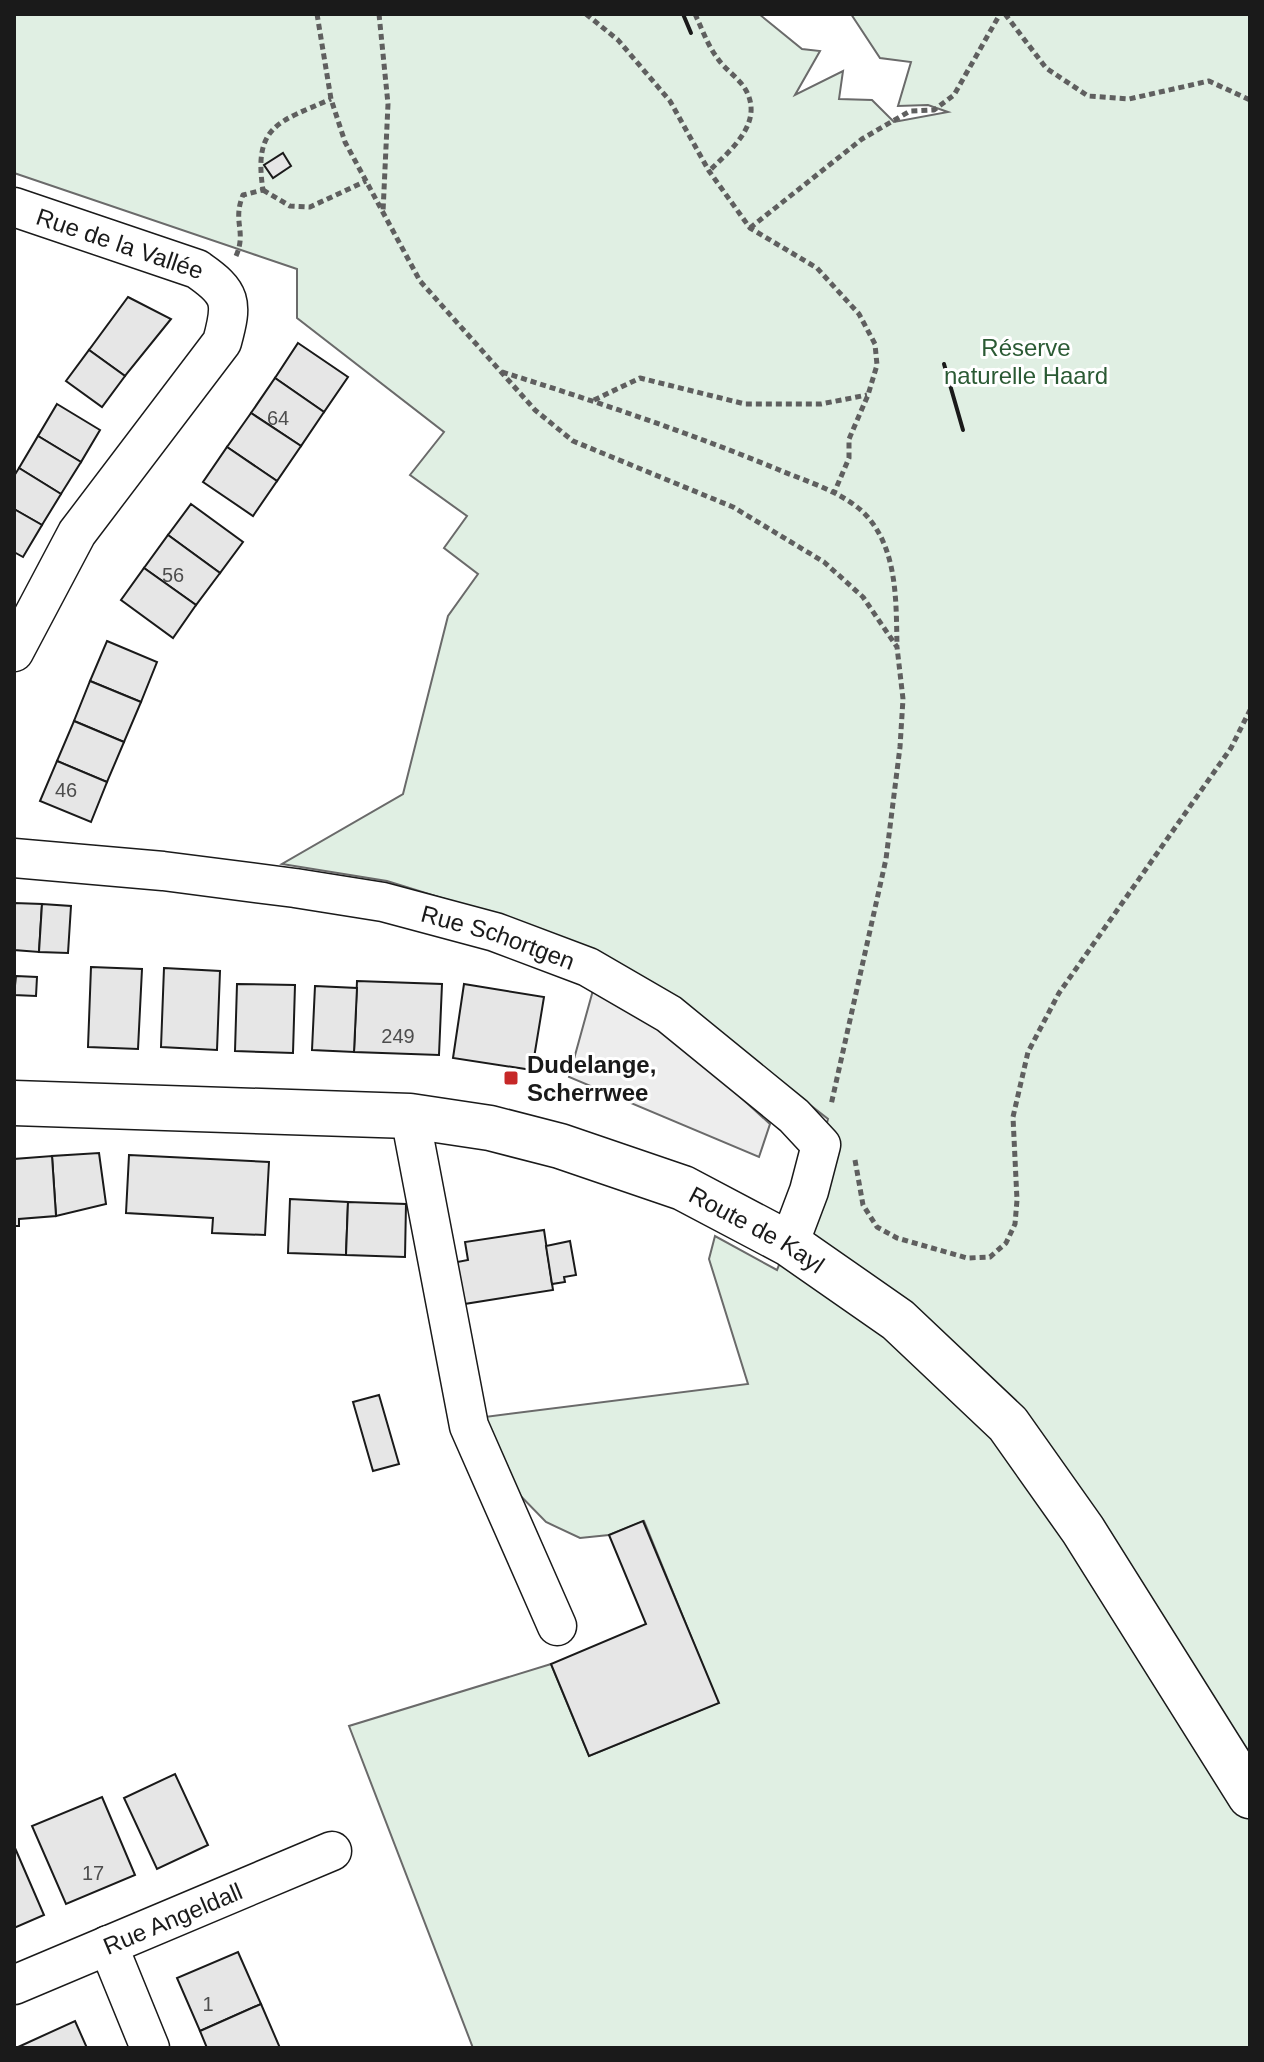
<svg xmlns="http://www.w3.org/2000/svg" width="1264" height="2062" font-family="Helvetica,sans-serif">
	<rect width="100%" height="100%" fill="#fff"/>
	<!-- green -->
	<polygon fill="#e0efe3" stroke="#6a6a6a" stroke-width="2" points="14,14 759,14 802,49 820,51 795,95 843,71 839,99 872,100 894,122 948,112 928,105 898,106 911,62 880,58 851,14 1250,14 1250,2048 473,2048 349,1726 551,1664 589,1756 718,1703 644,1521 609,1535 580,1538 546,1522 508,1483 477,1418 748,1384 709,1259 715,1236 777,1270 809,1191 828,1119 678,1002 506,918 387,881 282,864 403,794 448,616 478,574 444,548 467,516 410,475 444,432 297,318 297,269 14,173"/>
	<!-- parking -->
	<polygon fill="#ededed" stroke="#6a6a6a" stroke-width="2" points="595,983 668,1031 770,1124 759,1157 569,1077"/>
	<!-- building -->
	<g fill="#e6e6e6" stroke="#1a1a1a" stroke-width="2">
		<polygon points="283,153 291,166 273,178 264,165"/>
		<polygon points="128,297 171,319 125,376 89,350"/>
		<polygon points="298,343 348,377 324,412 275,378"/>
		<polygon points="89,350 125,376 102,407 66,381"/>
		<polygon points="275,378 324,412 301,446 251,413"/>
		<polygon points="57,404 100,430 81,462 38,436"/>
		<polygon points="251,413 301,446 277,481 227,447"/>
		<polygon points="38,436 81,462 61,494 19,468"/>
		<polygon points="227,447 277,481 253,516 203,482"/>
		<polygon points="19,468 61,494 42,525 14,509 14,476"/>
		<polygon points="191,504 243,542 220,573 168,535"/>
		<polygon points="14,509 42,525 23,557 14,552"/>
		<polygon points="168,535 220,573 196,605 144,568"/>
		<polygon points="144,568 196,605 173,638 121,600"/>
		<polygon points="107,641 157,662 141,702 90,681"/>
		<polygon points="90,681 141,702 124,742 74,721"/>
		<polygon points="74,721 124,742 107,782 57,761"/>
		<polygon points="57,761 107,782 91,822 40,801"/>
		<polygon points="14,903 42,904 39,952 14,950"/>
		<polygon points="42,904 71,906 68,953 39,952"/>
		<polygon points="91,967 142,969 138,1049 88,1047"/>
		<polygon points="164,968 220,971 217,1050 161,1047"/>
		<polygon points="16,976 37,977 36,996 14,995"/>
		<polygon points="357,981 442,984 439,1055 354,1052"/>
		<polygon points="237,984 295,985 293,1053 235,1051"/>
		<polygon points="464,984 544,997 532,1070 453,1058"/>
		<polygon points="315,986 357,988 354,1052 312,1050"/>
		<polygon points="99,1153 106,1204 56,1216 52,1156"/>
		<polygon points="129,1155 269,1162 265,1235 212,1233 213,1218 126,1213"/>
		<polygon points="52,1156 56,1216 19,1219 19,1226 14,1226 14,1159"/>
		<polygon points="290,1199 348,1202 346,1255 288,1253"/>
		<polygon points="348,1202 406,1204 405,1257 346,1255"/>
		<polygon points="544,1230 553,1290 458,1305 452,1263 468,1260 465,1242"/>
		<polygon points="570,1241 576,1275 564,1277 565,1282 552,1284 546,1246"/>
		<polygon points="379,1395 399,1464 373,1471 353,1402"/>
		<polygon points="643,1521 719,1703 589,1756 551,1664 646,1624 609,1535"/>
		<polygon points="175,1774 208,1845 157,1869 124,1798"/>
		<polygon points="102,1797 135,1875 66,1904 32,1826"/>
		<polygon points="15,1848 44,1915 14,1928 14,1849"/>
		<polygon points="238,1952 261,2004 200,2031 177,1978"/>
		<polygon points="261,2004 280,2048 207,2048 200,2031"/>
		<polygon points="75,2021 87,2048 16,2048"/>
	</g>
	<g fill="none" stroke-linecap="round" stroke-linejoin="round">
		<!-- minor casing -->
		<g stroke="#1a1a1a" stroke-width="41">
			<g id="minor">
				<path id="s1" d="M14,207L197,269C232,293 233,302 222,342L77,533L14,652"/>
				<path id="s2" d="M14,858L163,871L295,888L383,902L495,932L588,967L669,1014L794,1116L821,1145L809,1191L789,1244"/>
				<polyline points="410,1116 469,1426 557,1626"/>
				<polyline points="108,1945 150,2048"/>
				<path id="s3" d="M14,1985L332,1851"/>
			</g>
		</g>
		<!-- major casing -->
		<g stroke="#1a1a1a" stroke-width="47">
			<g id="major">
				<path id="s4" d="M14,1103L410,1116L490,1128L560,1146L683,1188L789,1244L898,1320L1008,1424L1083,1530L1250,1796"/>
			</g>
		</g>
		<!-- path -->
		<g stroke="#5f5f5f" stroke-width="5" stroke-dasharray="6 4" stroke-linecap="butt">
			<polyline points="317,14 331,99 345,142 420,281 535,410 573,441 733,507 824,562 863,597 897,647 903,699 900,747 886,859 831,1105"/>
			<polyline points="379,14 388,104 383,212"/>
			<polyline points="586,14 618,40 670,101 709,171 750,228 817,268 859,314 875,344 877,365 868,395 849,439 849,458 834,493"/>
			<path d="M695,14C702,29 708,46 718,59C725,69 737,77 744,87C766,121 732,149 709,171"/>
			<polyline points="1005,14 1046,68 1088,96 1129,99 1209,81 1250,100"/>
			<polyline points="263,190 290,206 310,207 366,181"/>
			<polyline points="750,228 862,139 910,111 934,110 954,95 1000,14"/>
			<path d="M236,256C247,231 232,222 243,195L263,190C253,125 279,122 331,99"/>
			<path d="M502,372C595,401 687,432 777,469C805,481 841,491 864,513C898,548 896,601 897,646"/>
			<polyline points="594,400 640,378 745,404 821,404 867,395"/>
			<polyline points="855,1160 863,1205 877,1227 897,1238 967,1258 990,1257 1006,1243 1015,1224 1017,1200 1013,1117 1028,1052 1059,993 1231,748 1250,710"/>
		</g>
		<!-- minor -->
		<use href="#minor" stroke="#fff" stroke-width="38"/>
		<!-- major -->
		<use href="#major" stroke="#fff" stroke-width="44"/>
		<!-- wall -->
		<g stroke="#1a1a1a" stroke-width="4">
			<polyline points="683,14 691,33"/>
			<polyline points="944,364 963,430"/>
		</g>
	</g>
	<!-- markers -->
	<rect fill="#c62828" stroke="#fff" stroke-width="3" x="503" y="1070" width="16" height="16" rx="4"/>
	<g text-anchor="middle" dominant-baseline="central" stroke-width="6" stroke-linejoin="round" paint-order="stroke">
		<!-- number labels -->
		<g font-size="20" fill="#4d4d4d">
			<text x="278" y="418">64</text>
			<text x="173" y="575">56</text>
			<text x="66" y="790">46</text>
			<text x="398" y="1036">249</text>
			<text x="93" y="1873">17</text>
			<text x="208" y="2004">1</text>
		</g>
		<!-- street labels -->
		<g font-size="24" fill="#1a1a1a" stroke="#fff">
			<text stroke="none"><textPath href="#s1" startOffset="112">Rue de la Vallée</textPath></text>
			<text stroke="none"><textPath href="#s2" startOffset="492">Rue Schortgen</textPath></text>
			<text stroke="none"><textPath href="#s4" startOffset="764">Route de Kayl</textPath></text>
			<text stroke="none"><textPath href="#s3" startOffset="172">Rue Angeldall</textPath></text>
		</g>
		<!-- park labels -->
		<g font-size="24" fill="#2b5a34" stroke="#fff">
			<text x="1026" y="347">Réserve<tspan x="1026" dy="28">naturelle Haard</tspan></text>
		</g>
		<!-- poi labels -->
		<g font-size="24" font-weight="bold" fill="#1a1a1a" stroke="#fff" text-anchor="start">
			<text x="527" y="1064">Dudelange,<tspan x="527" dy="28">Scherrwee</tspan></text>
		</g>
	</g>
	<!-- border -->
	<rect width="1264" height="2062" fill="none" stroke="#1a1a1a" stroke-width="32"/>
</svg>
